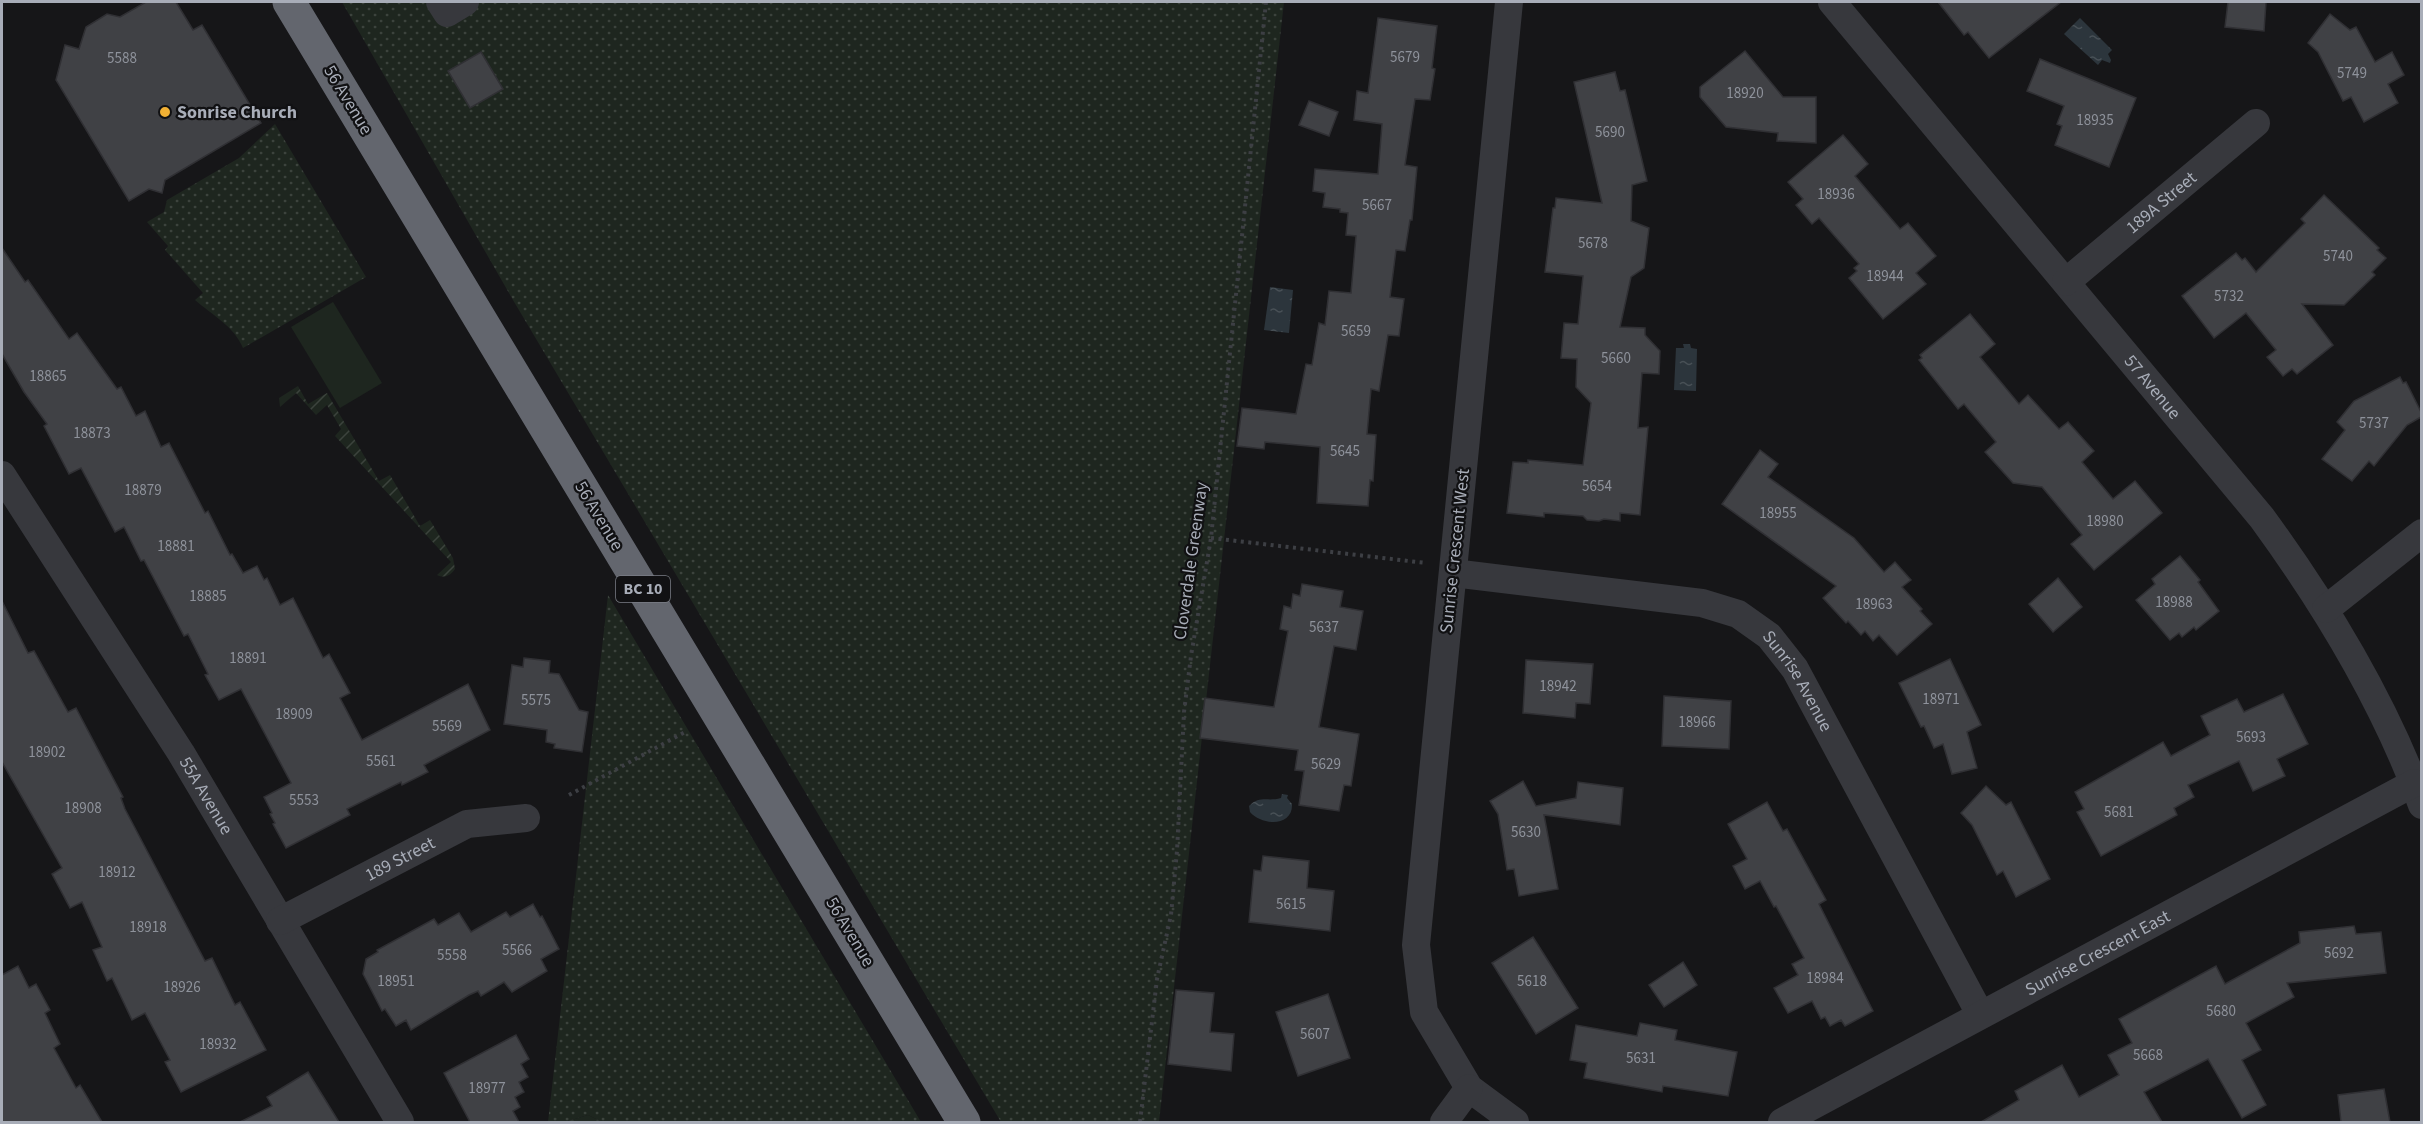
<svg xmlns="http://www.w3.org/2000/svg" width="2423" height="1124" font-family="'Source Sans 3',sans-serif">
	<defs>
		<pattern id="grass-dots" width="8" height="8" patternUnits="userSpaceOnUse" patternTransform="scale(1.5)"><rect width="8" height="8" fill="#1e261f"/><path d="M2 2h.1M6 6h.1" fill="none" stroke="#3c433d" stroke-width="1.8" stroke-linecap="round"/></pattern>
		<pattern id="forest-firs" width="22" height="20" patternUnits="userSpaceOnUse" patternTransform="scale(1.5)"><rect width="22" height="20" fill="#1e261f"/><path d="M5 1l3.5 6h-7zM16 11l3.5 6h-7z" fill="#3c433d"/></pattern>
		<pattern id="garden-furrows" width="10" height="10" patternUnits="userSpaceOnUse" patternTransform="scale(1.5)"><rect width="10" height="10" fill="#1e261f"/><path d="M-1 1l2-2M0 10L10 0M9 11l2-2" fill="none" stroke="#3c433d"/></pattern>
		<pattern id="water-ripples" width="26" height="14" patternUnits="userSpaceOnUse" patternTransform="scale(1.5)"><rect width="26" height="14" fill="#2c353c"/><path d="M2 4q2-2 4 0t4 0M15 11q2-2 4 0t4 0" fill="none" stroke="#485056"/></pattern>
	</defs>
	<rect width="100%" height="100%" fill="#161618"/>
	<!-- grass -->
	<g fill="url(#grass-dots)">
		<polygon points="342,2 1284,2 1159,1122 1001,1122 513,300"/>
		<path d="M275,124L366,277L243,348C234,326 212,315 195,300L203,293L165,250L168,246L147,222L164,212L167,200L239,158Z"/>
		<polygon points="608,595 921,1122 602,1122 588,1115 565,1122 548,1122"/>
	</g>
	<!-- forest -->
	<polygon fill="url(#forest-firs)" points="588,1115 602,1122 565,1122"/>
	<!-- park -->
	<polygon fill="#1e261f" points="333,302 382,383 340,408 291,327"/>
	<!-- garden -->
	<path fill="url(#garden-furrows)" d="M298,386L308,404L327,393L379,481L390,475L420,526L430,520L453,558L455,569C451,575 445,579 437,575L451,562L335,436L341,429L327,405L316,415L296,393L280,407L279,398Z"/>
	<!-- water -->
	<g fill="url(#water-ripples)">
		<polygon points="2080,18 2112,50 2108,54 2111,60 2110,63 2102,60 2098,65 2064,34"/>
		<polygon points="1270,287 1293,290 1289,333 1264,330"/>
		<polygon points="1683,344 1690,344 1691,348 1697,349 1696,391 1674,390 1676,348 1684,348"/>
		<path d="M1282,794L1288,795L1287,798L1292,804C1293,827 1262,826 1250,812L1249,806C1260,795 1268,802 1281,798Z"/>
	</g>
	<!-- building -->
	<g fill="#404145" stroke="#303034" stroke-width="1.5">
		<polygon points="146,2 176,2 193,30 202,25 261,123 165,180 162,193 149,189 129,201 56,80 65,45 79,49 86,27 107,14 120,17"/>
		<polygon points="1938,2 2061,2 1989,58 1968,32 1964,35"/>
		<polygon points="2228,2 2266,2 2264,31 2225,27"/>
		<polygon points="2330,14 2350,30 2356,27 2375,62 2392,52 2404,75 2388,84 2398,103 2364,122 2351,97 2343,101 2318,52 2308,43"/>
		<polygon points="1378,18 1437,26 1432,68 1435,69 1430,100 1415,99 1405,165 1417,167 1412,220 1410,220 1405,251 1396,250 1390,297 1404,299 1399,336 1388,335 1379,391 1371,389 1367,434 1376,435 1373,481 1370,480 1368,506 1317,503 1320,447 1265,442 1264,449 1237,446 1242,408 1296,414 1306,364 1312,365 1319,323 1325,325 1329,291 1351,293 1356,236 1346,235 1348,213 1340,212 1340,209 1323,207 1325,193 1313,191 1315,169 1378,174 1382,124 1354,120 1357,91 1368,93"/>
		<polygon points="1745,51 1783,97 1816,97 1816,143 1777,141 1778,133 1726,127 1700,97 1700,87"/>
		<polygon points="481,52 503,89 470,108 448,71"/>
		<polygon points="2040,59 2136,98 2109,167 2055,145 2062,126 2057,124 2064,106 2027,91"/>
		<polygon points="1615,72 1620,91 1625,90 1647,181 1632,185 1631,221 1649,228 1644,268 1631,277 1620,327 1645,328 1645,335 1660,351 1659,374 1642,373 1638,428 1648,427 1640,515 1620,513 1620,521 1604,519 1599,521 1587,520 1583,516 1544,513 1544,517 1507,513 1513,462 1528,463 1528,460 1583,465 1591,403 1576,387 1577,359 1561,358 1564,323 1578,324 1583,276 1545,272 1553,208 1555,208 1556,198 1602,203 1574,82"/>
		<polygon points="1309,101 1338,112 1329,136 1299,125"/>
		<polygon points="1843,135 1868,164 1855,176 1900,229 1908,223 1936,256 1916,273 1926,284 1883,319 1849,278 1857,271 1854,268 1859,264 1819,218 1812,224 1796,205 1803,199 1788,182"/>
		<polygon points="2324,195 2379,248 2377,250 2386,258 2372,272 2375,275 2344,305 2302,304 2333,345 2297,374 2292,369 2283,376 2267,357 2276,350 2246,313 2214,338 2182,296 2236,253 2242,260 2245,258 2256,272 2305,223 2301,219"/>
		<polygon points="2,248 25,282 28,280 69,339 77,333 117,389 121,387 136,416 145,411 161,447 169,443 205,513 208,511 230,555 232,554 243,573 257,566 264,580 267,578 280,605 293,598 323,658 329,654 350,693 340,698 362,740 468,684 490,730 424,765 428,772 402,785 401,782 347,809 350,815 286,848 273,824 275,823 270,814 272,813 264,797 291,783 241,689 219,700 205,675 208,674 188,634 184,636 144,560 141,561 124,527 115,532 81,468 69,474 44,426 47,424 24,392 2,354"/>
		<polygon points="1970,314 1995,344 1980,357 2019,404 2028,395 2059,429 2068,422 2094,451 2082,462 2113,499 2135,481 2162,513 2094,570 2071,544 2082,535 2042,487 2013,483 1985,452 1996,442 1964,404 1958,409 1919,360 1922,358 1920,355"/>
		<polygon points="2400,377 2403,383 2406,382 2421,412 2421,417 2407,425 2374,466 2369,461 2352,481 2322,459 2345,430 2337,422 2354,401"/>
		<polygon points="1760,450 1778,464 1768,477 1854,538 1884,572 1895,562 1911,580 1902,587 1922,609 1920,611 1932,624 1897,655 1879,635 1873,641 1865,631 1861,635 1848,621 1846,623 1823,598 1836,586 1722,504"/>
		<polygon points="2180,556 2200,580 2198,582 2219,611 2196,630 2194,627 2182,637 2179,633 2170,640 2136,600 2155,584 2152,579"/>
		<polygon points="2058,578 2082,607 2053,632 2029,604"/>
		<polygon points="1302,584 1343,591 1340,607 1363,611 1356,650 1334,646 1319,727 1359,734 1351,786 1344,785 1339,811 1299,805 1304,771 1295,770 1298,750 1200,738 1205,698 1274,707 1288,631 1280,629 1284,606 1291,608 1293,594 1300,596"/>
		<polygon points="2,601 28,653 34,651 68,712 76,708 123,797 121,798 125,809 205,961 212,958 235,1005 240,1002 266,1050 181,1092 165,1062 170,1060 145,1013 132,1020 112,978 107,981 93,950 102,947 82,902 70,908 52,874 62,868 2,762"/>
		<polygon points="524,658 550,661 549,673 559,674 579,710 588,712 582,752 554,748 555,744 546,742 547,730 504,724 512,665 523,667"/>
		<polygon points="1950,659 1981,725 1967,732 1977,768 1952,774 1943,744 1934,748 1924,726 1921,727 1899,683"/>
		<polygon points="1526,660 1593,664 1590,704 1576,703 1575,718 1523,713"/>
		<polygon points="2283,694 2308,744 2277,759 2285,776 2253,791 2239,761 2188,785 2194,797 2174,808 2177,815 2101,856 2077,812 2084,809 2075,792 2163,742 2171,756 2210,735 2201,716 2237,699 2244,712"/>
		<polygon points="1664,696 1731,701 1729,749 1662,746"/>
		<polygon points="1523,781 1536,806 1576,798 1578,782 1623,788 1620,825 1544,815 1558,889 1519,896 1514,869 1507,870 1498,814 1490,801"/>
		<polygon points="1986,786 2006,805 2011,802 2050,879 2016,897 2003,871 1997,875 1972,825 1961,813"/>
		<polygon points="1767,802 1783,831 1787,829 1826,900 1819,904 1873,1011 1845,1026 1841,1020 1830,1026 1825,1017 1821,1019 1812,1001 1788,1013 1774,988 1798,975 1792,964 1804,958 1776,906 1774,907 1760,881 1745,889 1733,866 1747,859 1728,824"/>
		<polygon points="1263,856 1309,861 1307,888 1334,891 1330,931 1249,922 1254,870 1261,871"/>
		<polygon points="533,904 540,917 542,916 559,949 541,959 547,971 512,992 504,982 481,996 478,991 469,995 411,1030 406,1020 396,1026 385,1009 382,1011 363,974 366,959 378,952 377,950 434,919 438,925 459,913 471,932 506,912 510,917"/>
		<polygon points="2354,926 2356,934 2381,932 2386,973 2287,983 2294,997 2246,1023 2261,1050 2242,1060 2266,1105 2242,1118 2208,1059 2144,1092 2162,1122 1981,1122 2019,1100 2015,1091 2062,1065 2079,1097 2119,1075 2108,1055 2132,1043 2119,1019 2216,966 2225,984 2300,943 2299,932"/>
		<polygon points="1533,937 1578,1008 1536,1034 1492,963"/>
		<polygon points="1683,962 1697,985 1664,1007 1649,985"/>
		<polygon points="18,966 29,988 36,984 50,1010 45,1013 60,1044 54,1048 76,1088 80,1085 102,1122 2,1122 2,975"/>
		<polygon points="1176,990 1214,993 1210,1032 1234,1034 1231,1071 1168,1064"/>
		<polygon points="1328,994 1350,1058 1298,1076 1276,1012"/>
		<polygon points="1640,1023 1677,1030 1675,1040 1737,1052 1728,1096 1663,1086 1662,1092 1584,1078 1587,1063 1570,1060 1576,1025 1637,1036"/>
		<polygon points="516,1035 529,1059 521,1064 528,1077 519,1082 524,1092 515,1097 520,1107 513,1111 519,1122 470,1122 444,1073"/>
		<polygon points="308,1072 339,1122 240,1122 272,1106 267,1097"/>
		<polygon points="2384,1089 2390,1122 2341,1122 2338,1095"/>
	</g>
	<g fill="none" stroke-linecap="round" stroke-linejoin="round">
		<!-- path -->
		<g stroke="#3d3f44" stroke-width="4" stroke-dasharray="3 4.5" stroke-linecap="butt">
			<polyline points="1211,538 1426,563"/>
			<polyline points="569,795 685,732"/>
			<polyline points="1140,1122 1157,979 1171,915 1177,851 1184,712 1191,656 1211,538 1266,2"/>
		</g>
		<!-- minor -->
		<g stroke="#37383d" stroke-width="28">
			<polyline points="440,2 447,13 465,2"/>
			<polyline points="1509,2 1416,945 1424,1012 1469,1088 1515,1122"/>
			<path id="s1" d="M1832,2L2262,518C2327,607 2384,701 2422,805"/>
			<path id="s2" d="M2066,282L2256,123"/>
			<path id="s3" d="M2,475L181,753L400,1122"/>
			<path id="s4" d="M1453,573L1702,603L1738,614L1769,636L1795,669L1980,1014"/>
			<polyline points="2326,609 2422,533"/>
			<path id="s5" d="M280,921L467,824L526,818"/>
			<polyline points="1444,1122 1469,1088"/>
			<path id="s6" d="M1782,1122L2414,783"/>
		</g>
		<!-- highway -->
		<polyline stroke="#63666e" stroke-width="33" points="289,2 964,1122"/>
	</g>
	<!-- markers -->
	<circle fill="#f2b134" stroke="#111113" stroke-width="2" cx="165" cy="112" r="6"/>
	<g text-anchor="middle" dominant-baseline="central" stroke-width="4.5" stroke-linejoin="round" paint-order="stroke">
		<!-- number labels -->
		<g font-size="15" fill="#8e929b">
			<text x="1405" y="57">5679</text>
			<text x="122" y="58">5588</text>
			<text x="2352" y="73">5749</text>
			<text x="1745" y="93">18920</text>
			<text x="2095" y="120">18935</text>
			<text x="1610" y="132">5690</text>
			<text x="1836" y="194">18936</text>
			<text x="1377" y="205">5667</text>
			<text x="1593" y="243">5678</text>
			<text x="2338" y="256">5740</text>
			<text x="1885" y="276">18944</text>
			<text x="2229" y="296">5732</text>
			<text x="1356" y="331">5659</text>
			<text x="1616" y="358">5660</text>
			<text x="48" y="376">18865</text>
			<text x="2374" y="423">5737</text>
			<text x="92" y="433">18873</text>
			<text x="1345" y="451">5645</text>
			<text x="1597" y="486">5654</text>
			<text x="143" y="490">18879</text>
			<text x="1778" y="513">18955</text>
			<text x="2105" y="521">18980</text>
			<text x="176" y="546">18881</text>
			<text x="208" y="596">18885</text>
			<text x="2174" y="602">18988</text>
			<text x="1874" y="604">18963</text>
			<text x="1324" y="627">5637</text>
			<text x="248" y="658">18891</text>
			<text x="1558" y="686">18942</text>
			<text x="1941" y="699">18971</text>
			<text x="536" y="700">5575</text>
			<text x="294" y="714">18909</text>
			<text x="1697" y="722">18966</text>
			<text x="447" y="726">5569</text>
			<text x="2251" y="737">5693</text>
			<text x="47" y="752">18902</text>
			<text x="381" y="761">5561</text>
			<text x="1326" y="764">5629</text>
			<text x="304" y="800">5553</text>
			<text x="83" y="808">18908</text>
			<text x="2119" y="812">5681</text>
			<text x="1526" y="832">5630</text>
			<text x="117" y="872">18912</text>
			<text x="1291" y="904">5615</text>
			<text x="148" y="927">18918</text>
			<text x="517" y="950">5566</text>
			<text x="2339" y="953">5692</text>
			<text x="452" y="955">5558</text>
			<text x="1825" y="978">18984</text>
			<text x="396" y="981">18951</text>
			<text x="1532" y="981">5618</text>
			<text x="182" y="987">18926</text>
			<text x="2221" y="1011">5680</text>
			<text x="1315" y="1034">5607</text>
			<text x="218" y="1044">18932</text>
			<text x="2148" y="1055">5668</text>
			<text x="1641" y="1058">5631</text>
			<text x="487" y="1088">18977</text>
		</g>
		<!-- shield labels -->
		<rect fill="#111113" stroke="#7b7e86" stroke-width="1.5" x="616" y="576" width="54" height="26" rx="4.5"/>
		<g font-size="16" font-weight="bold" fill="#a8adb8">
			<text x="643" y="589">BC 10</text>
		</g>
		<!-- street labels -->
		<g font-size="18" fill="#a8adb8" stroke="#111113">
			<text transform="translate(348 100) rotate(59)">56 Avenue</text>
			<text stroke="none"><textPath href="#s2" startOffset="124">189A Street</textPath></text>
			<text stroke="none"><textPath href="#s1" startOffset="501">57 Avenue</textPath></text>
			<text transform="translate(599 516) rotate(59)">56 Avenue</text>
			<text transform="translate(1455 551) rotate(-84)">Sunrise Crescent West</text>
			<text transform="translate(1191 561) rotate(-82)">Cloverdale Greenway</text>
			<text stroke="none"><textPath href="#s4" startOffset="380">Sunrise Avenue</textPath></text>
			<text stroke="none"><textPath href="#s3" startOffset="380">55A Avenue</textPath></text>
			<text stroke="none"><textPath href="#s5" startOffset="135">189 Street</textPath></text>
			<text transform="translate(850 932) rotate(59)">56 Avenue</text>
			<text stroke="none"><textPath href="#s6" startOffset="358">Sunrise Crescent East</textPath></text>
		</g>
		<!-- poi labels -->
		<g font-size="18" font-weight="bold" fill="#a8adb8" stroke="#111113" text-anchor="start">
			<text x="177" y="112">Sonrise Church</text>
		</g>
	</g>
	<!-- border -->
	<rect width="2423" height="1124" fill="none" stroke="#a8adb8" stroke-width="6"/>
</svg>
